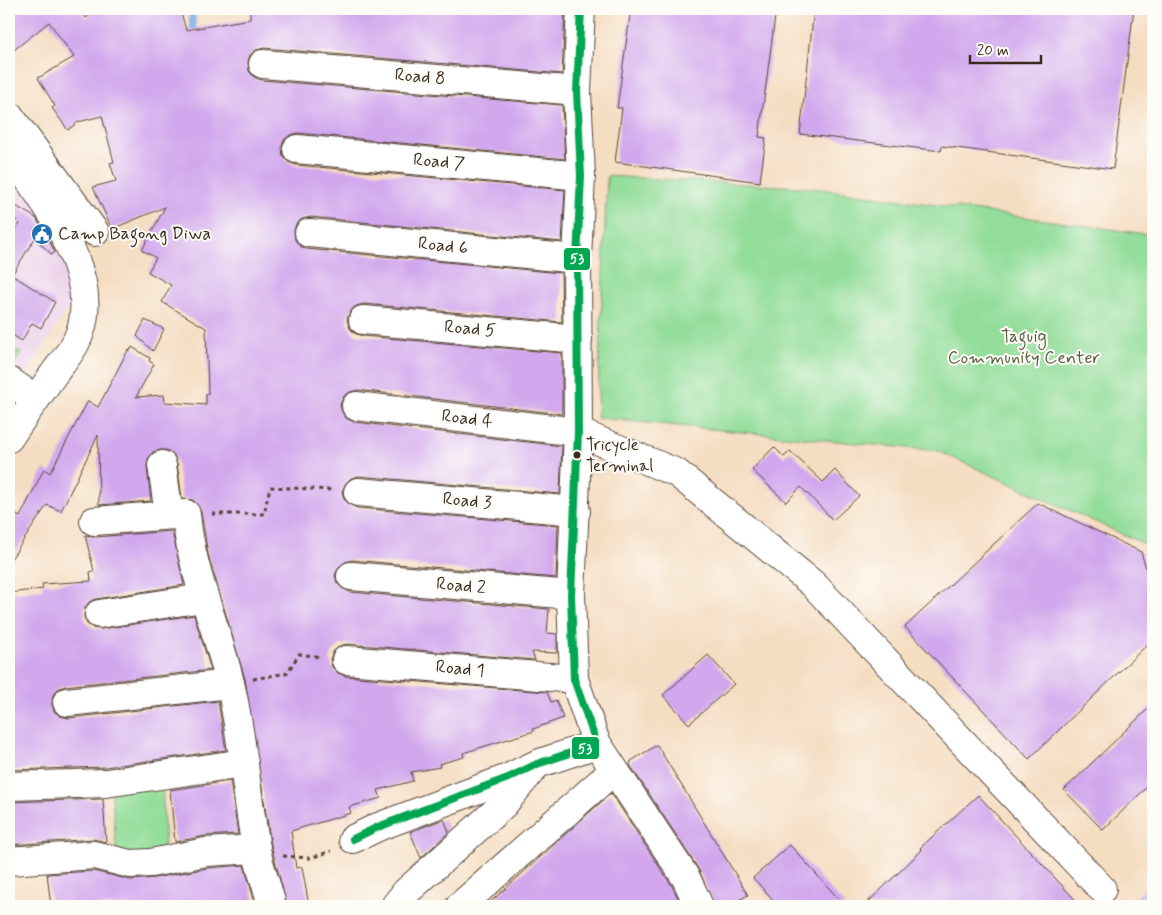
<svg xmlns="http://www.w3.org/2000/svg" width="1162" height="915" font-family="Mynerve,sans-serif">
	<rect width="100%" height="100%" fill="#fdfcf7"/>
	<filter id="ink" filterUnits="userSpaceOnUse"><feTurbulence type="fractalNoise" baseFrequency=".02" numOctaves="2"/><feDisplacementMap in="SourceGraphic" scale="10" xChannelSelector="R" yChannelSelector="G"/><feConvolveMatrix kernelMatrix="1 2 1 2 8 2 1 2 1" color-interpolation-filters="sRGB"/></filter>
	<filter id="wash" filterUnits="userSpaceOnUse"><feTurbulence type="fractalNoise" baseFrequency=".0096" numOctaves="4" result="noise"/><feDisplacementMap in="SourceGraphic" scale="20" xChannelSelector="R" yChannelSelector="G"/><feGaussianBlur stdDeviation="1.12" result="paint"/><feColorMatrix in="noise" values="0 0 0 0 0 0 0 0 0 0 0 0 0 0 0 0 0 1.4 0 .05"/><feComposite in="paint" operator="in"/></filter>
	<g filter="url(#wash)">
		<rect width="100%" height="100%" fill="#f5ddc2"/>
		<!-- built -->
		<polygon fill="#ecd1ea" points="9,129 53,189 96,279 64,314 9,402"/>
		<!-- industrial -->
		<polygon fill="#cbbfd5" points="1153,879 1153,906 1128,906"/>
		<!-- green -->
		<g fill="#92dd99" stroke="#66845c">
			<polygon points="607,176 814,188 1153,235 1153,548 938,451 597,418"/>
			<polygon points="9,345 21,353 9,372"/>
			<polygon points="162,780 165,852 117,856 111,785"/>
		</g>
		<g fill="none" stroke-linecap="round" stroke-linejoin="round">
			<!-- stream -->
			<polyline stroke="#79aae4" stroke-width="7" points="191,9 194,37"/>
		</g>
		<g id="blocks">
			<!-- building -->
			<g fill="#d2a7ed">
				<polygon points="9,9 80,9 86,18 97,9 180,9 186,30 250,19 250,9 530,9 565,12 562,74 264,48 256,50 250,55 248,62 249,71 254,77 262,80 562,105 565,159 298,133 290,135 284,140 282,147 283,156 288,162 296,165 565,190 562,242 311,217 302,219 296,224 294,231 295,240 300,246 307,249 561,273 562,322 364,304 356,306 350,311 347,319 349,327 354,333 362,336 562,353 562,414 358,390 350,392 344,396 340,405 342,412 346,418 354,422 562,446 560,494 359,476 351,478 346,483 342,491 344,499 349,504 357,508 558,525 556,578 352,560 345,562 339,567 335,575 337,583 342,588 350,592 549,609 547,633 557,634 557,653 532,652 535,660 347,644 339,646 333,652 330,659 332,667 338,673 345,676 547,692 551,702 556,700 563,718 533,729 534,731 463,753 464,757 439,764 440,767 411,772 413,781 378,790 381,798 349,807 351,813 291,831 296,868 302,867 309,906 287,906 271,845 245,679 208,554 201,512 193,500 182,499 177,463 174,455 167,450 160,450 153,452 148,459 147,467 151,501 99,505 98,435 61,511 47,505 9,562 9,510 20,517 44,469 50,473 88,401 98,407 128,350 130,351 132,347 150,358 149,361 154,364 136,397 164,395 165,402 206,405 206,394 208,394 206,328 162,302 171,285 148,272 156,258 142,250 165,207 112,229 93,187 116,181 110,163 114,162 102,116 78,122 68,130 52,108 55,106 38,78 74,57 49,22 9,54"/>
				<polygon points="631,9 776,9 759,137 766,138 760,182 615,162 622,108 617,108"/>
				<polygon points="814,9 1134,9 1113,169 942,146 941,151 800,134"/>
				<polygon points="9,202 36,218 55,252 52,255 35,238 12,275 55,302 41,328 32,323 22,341 9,333 9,236 20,224 9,213"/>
				<polygon points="145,320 164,329 153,351 137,336"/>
				<polygon points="774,447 784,457 790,451 823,482 835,470 859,496 833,520 801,487 786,502 752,470"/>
				<polygon points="1038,503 1141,552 1153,591 1153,639 1029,759 905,627"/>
				<polygon points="172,531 184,585 96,599 89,602 85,608 84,617 87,624 93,628 101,629 194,615 211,670 65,686 58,689 53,695 52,704 54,711 60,716 69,718 218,701 226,750 105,767 9,770 9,593 43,589 42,584 91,581 90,572 94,571 85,535 95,537"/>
				<polygon points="708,655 734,684 689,724 663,695"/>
				<polygon points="1153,704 1153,781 1103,830 1064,790"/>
				<polygon points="657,745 748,895 728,906 714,906 699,870 630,765 631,761"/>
				<polygon points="230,781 238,834 205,836 175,842 170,790"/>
				<polygon points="611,793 672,886 682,906 486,906"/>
				<polygon points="978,795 1081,906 864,906 922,850 920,848"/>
				<polygon points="103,799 106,842 93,839 9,845 9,802"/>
				<polygon points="444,819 449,832 421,858 410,832"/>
				<polygon points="790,845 845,906 779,906 753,878"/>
				<polygon points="244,865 256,906 51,906 47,874 93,871 131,880 154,878 208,868"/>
			</g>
		</g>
	</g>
	<g filter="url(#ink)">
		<use href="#blocks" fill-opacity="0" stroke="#574537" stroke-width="1"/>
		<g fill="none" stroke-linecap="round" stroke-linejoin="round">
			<!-- minor casing -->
			<g stroke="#574537" stroke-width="30">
				<g id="minor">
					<polyline points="581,9 577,91 581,176 577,259 578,432 571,595 574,679 596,742 686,878 699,906"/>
					<polyline points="263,64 577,91"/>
					<polyline points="9,115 95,232"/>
					<polyline points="297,149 581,176"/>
					<path d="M9,152C44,201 109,281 75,344C69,355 60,365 53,375C38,396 23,417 9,438"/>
					<polyline points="309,233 577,259"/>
					<polyline points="363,320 578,339"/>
					<polyline points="9,381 36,399"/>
					<polyline points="356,406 578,432 677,473 813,584 1102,889"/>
					<polyline points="162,465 169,515"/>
					<polyline points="358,492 576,511"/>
					<path d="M94,521L186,514C191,573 217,626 230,683C243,737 246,793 256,848C259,868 268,887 272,906"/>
					<polyline points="351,576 571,595"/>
					<polyline points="99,614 203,598"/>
					<polyline points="346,660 574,679"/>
					<polyline points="67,702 230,684"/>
					<polyline points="9,786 106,783 244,763"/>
					<polyline points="353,839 378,827 508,778 537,764 588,747 596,742"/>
					<polyline points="9,861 94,855 130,864 151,863 206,852 256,849"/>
					<polyline points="395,906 406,892 504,804 533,769"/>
					<polyline points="460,906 613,771"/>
				</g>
			</g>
			<!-- path -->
			<g stroke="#574537" stroke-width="3" stroke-dasharray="4 4" stroke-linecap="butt">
				<polyline points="212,514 264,514 270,487 334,490"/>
				<polyline points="253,679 287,673 299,654 321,657"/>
				<polyline points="283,856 311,858 331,851"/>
			</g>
			<!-- minor -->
			<use href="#minor" stroke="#fff" stroke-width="28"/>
			<!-- bus-1 casing -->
			<g stroke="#fdfcf7" stroke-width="11">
				<polyline id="bus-1" points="353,839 378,827 508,778 537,764 588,747 596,742 574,679 571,595 578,432 577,259 581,176 577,91 581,9"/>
			</g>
			<!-- bus-1 -->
			<use href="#bus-1" stroke="#00a651" stroke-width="8"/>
		</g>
	</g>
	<!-- icons -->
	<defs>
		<g id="civic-disc" transform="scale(1.125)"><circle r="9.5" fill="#1f6fb2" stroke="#fdfcf7"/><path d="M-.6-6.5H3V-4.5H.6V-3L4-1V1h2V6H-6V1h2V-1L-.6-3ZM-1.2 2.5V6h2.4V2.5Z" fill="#fff"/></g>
	</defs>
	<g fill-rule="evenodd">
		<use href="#civic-disc" x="42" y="234"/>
	</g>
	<!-- markers -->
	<circle fill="#3b2a1e" stroke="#fdfcf7" stroke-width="2" cx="577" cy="455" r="4.5"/>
	<g text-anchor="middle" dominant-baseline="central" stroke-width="4" stroke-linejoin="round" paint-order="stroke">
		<!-- bus labels -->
		<g font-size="17" fill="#3b2a1e" stroke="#fdfcf7" text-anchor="start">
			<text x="586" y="445">Tricycle<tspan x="586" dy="21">Terminal</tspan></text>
		</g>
		<!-- street labels -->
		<g font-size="18" fill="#3b2a1e" stroke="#fdfcf7">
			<text transform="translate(420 77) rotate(5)">Road 8</text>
			<text transform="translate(439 162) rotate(5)">Road 7</text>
			<text transform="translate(443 246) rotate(6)">Road 6</text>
			<text transform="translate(470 329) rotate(5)">Road 5</text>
			<text transform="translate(467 419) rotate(7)">Road 4</text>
			<text transform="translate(467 501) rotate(5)">Road 3</text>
			<text transform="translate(461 586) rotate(5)">Road 2</text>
			<text transform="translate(460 669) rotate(5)">Road 1</text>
		</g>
		<!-- poi labels -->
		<g font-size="18" fill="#3b2a1e" stroke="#fdfcf7" text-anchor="start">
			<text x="58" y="234">Camp Bagong Diwa</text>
		</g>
		<!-- park labels -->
		<g font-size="18" fill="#556043" stroke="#fdfcf7">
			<text x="1024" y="337">Taguig<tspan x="1024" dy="21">Community Center</tspan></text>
		</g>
	</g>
	<g stroke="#fdfcf7" stroke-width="2">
		<rect x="563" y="247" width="28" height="24" rx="5" fill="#00a651"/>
		<rect x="571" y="736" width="29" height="24" rx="5" fill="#00a651"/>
	</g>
	<g font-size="14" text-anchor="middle" font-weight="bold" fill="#fff">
		<text x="577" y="263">53</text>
		<text x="585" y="753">53</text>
	</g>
	<!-- margin -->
	<rect width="1162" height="915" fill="none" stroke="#fdfcf7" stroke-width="30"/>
	<!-- scale -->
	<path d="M970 55v8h71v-8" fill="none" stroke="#3b2a1e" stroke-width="2.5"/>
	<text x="977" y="55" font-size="15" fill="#3b2a1e" stroke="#fdfcf7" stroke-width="4" paint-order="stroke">20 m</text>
</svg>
